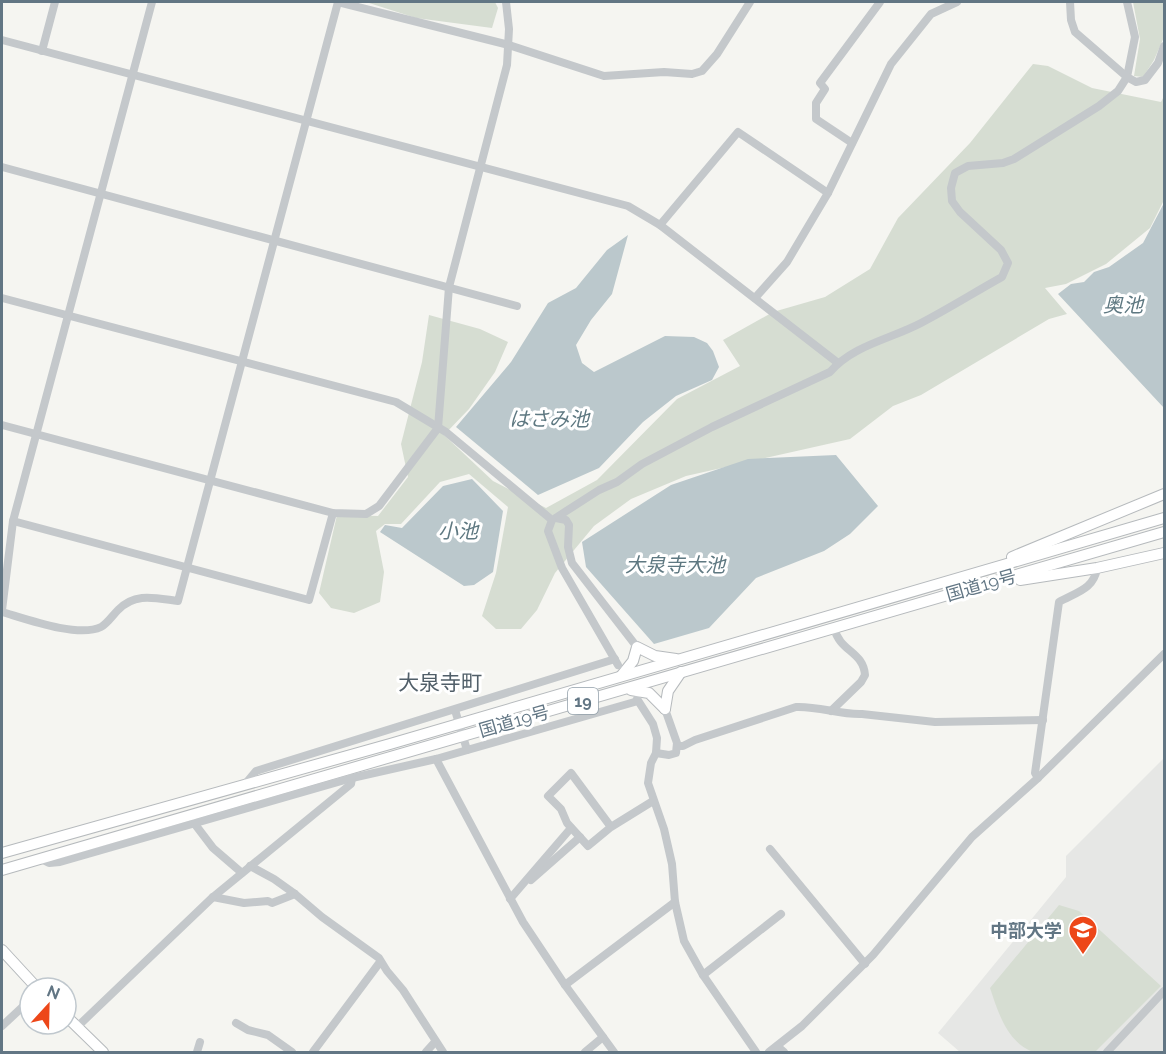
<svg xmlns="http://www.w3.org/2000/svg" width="1166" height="1054" font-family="Raleway,'Noto Sans JP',sans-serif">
	<rect width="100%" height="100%" fill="#f5f5f1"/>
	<!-- built -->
	<polygon fill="#e6e7e5" points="1164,758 1164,1052 960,1052 938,1033 1066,877 1066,856"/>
	<!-- green -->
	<g fill="#d6ddd2">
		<polygon points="366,2 495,2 498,8 492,28 416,18"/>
		<polygon points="1133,2 1164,2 1164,37 1154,60 1143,77 1134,76 1140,39"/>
		<polygon points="1033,64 1048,66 1092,88 1161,102 1164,96 1164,200 1150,228 1106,264 1066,284 1045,288 1067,314 1049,319 921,395 893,406 850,439 686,476 631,499 594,526 555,573 537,610 521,629 496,629 482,616 496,573 508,507 469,474 440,482 401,524 385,524 376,531 384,572 380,602 354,613 331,608 319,593 337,515 378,516 408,477 401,444 422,362 429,315 480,329 508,342 495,372 469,409 444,435 493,481 546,508 597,480 677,399 740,366 723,340 773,312 825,297 870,269 898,218 970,143"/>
		<path d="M1059,905L1079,911L1161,986L1095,1052H1033C1007,1042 998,1012 990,988Z"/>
	</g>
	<!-- water -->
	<g fill="#bbc8cc">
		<polygon points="1164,203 1164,408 1058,294 1071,284 1084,282 1094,272 1109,267 1143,243"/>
		<polygon points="628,235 612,294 591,320 576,345 582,363 594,372 665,336 694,337 707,343 713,351 719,367 712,380 676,396 643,422 599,468 538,495 456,427 511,362 548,303 576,288 607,250"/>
		<polygon points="836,455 878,506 850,534 824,551 756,578 709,628 654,644 586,567 582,542 671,485 748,459"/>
		<polygon points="472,479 503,511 493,572 474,585 464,586 380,532 385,525 402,528 443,486"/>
	</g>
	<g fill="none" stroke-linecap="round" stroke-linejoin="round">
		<!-- highway casing -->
		<g stroke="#b6babd" stroke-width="12">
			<g id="highway">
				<polyline points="1012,557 1164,494"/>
				<polyline points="1020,580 1097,568 1164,553"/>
				<polyline points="621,676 633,661 637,647 655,656 676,659"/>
				<polyline points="631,690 649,693 665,709"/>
				<polyline points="665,709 668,691 681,672"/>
				<polyline points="2,853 390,744 1164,518"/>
				<polyline points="2,870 1164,532"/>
				<polyline points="2,950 37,988"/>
				<polyline points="66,1016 103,1052"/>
			</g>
		</g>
		<!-- minor -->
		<g stroke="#c4c8cb" stroke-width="8">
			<polyline points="338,2 509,45 604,76 664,72 692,74 702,71 717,54 750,2"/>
			<polyline points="1127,2 1135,37 1127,77 1136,82 1145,80 1158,63 1164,46"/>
			<polyline points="2,40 628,206 660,225 838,363"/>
			<polyline points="42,51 55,2"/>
			<polyline points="852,143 816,119 816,103 825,89 820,83 880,2"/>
			<polyline points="2,167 517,306"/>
			<polyline points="660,225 738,132 828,193"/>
			<polyline points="2,298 396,402 446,432 552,520"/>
			<polyline points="755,298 787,262 828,193 891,64 931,14 957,2"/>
			<polyline points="2,425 333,513 366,514 379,506 438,428 449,287 507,65 509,29 506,2"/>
			<path d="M557,517L599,490L617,482L642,464L712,427L830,372C853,345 891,339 921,323C948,309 975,292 1002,277L1008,263L1001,250L960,212L952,201L951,188L955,173L968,166L1003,163L1014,159L1099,106L1118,91L1127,77L1075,32L1071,20L1070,2"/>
			<polyline points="556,518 566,520 569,525 568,547 572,563 637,647"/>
			<polyline points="552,520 548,531 562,568 618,665"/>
			<polyline points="13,521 309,600 333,513"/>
			<polyline points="2,610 13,521 152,2"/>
			<path d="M2,612C26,619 78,638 101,627C107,624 113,615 118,610C135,592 155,598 178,601L338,2"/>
			<polyline points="637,699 653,724 657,738 656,753 651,763 648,783 664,829 672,864 675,902 684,941 703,975 756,1052"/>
			<polyline points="455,710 467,750"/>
			<path d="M831,711L861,682L865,675C863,651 840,652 834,628"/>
			<path d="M677,746H683L695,740L796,707C819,706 840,715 862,714L935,722L1043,720"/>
			<polyline points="656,753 669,755 676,753 677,743 665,709"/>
			<polyline points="436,759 523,922 565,985 614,1052"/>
			<path d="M1038,778L1035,773L1059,602C1077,592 1094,589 1097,568"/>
			<polyline points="246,783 256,771 615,659"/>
			<polyline points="194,823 213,848 242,873"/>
			<polyline points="611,827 571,773 548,796 561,809 567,823 588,846 611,827 653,801"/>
			<polyline points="770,849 865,964"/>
			<polyline points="41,859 49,863 60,862 352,778 436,759 638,701"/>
			<polyline points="250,866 274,879 295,894 322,917 379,958 387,971 403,990 443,1052"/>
			<polyline points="531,880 580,837"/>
			<polyline points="213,897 244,903 268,901 272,903 295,894"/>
			<polyline points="510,899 571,828"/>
			<polyline points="703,975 781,914"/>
			<polyline points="565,985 675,902"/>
			<polyline points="236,1023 248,1030 268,1035 292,1052"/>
			<polyline points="2,1026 30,1000"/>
			<polyline points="77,1027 213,897 351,784 352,778"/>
			<polyline points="777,1046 784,1052"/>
			<polyline points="197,1052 200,1042"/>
			<polyline points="313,1052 380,962"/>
			<polyline points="426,1052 435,1042"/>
			<polyline points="585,1052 603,1037"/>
			<polyline points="769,1052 802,1026 873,955 972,837 1038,778 1164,654"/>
			<polyline points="1107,1052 1164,991"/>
		</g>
		<!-- highway -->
		<use href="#highway" stroke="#fff" stroke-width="10"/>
	</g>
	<!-- icons -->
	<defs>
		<g id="university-pin" transform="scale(1.5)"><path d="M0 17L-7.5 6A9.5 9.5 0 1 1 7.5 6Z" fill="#ed4719" stroke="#fff"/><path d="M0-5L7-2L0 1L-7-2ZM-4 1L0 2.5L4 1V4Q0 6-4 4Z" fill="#fff"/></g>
	</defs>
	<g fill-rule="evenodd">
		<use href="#university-pin" x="1083" y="930"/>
	</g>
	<g text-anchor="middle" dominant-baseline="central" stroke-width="6" stroke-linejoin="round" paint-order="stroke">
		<!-- shield labels -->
		<rect fill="#fff" stroke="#919fa9" stroke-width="1.5" x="568" y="688" width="30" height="26" rx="4.5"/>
		<g font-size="16" font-weight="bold" fill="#627684">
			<text x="583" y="701">19</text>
		</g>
		<!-- street labels -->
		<g font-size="18" fill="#627684" stroke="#fff">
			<text transform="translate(981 585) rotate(-16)">国道19号</text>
			<text transform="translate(514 721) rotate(-16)">国道19号</text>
		</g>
		<!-- poi labels -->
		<g font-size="18" font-weight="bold" fill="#627684" stroke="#fff" text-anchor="end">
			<text x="1062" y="930">中部大学</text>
		</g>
		<!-- water labels -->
		<g font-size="20" font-style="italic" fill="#5e7881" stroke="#fff">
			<text x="1123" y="305">奥池</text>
			<text x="549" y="419">はさみ池</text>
			<text x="458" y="531">小池</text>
			<text x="675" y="565">大泉寺大池</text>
		</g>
		<!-- quarter labels -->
		<g font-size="21" fill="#515f69" stroke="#fff">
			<text x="440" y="682">大泉寺町</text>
		</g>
	</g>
	<!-- border -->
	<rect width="1166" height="1054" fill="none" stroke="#627684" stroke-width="6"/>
	<!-- north arrow -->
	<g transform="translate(48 1006) rotate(22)"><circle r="28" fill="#ffffff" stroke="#c0c8ce" stroke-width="1.5"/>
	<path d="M0-4.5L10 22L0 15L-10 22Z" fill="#ed4719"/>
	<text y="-9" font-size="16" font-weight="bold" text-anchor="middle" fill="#627684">N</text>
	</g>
</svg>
